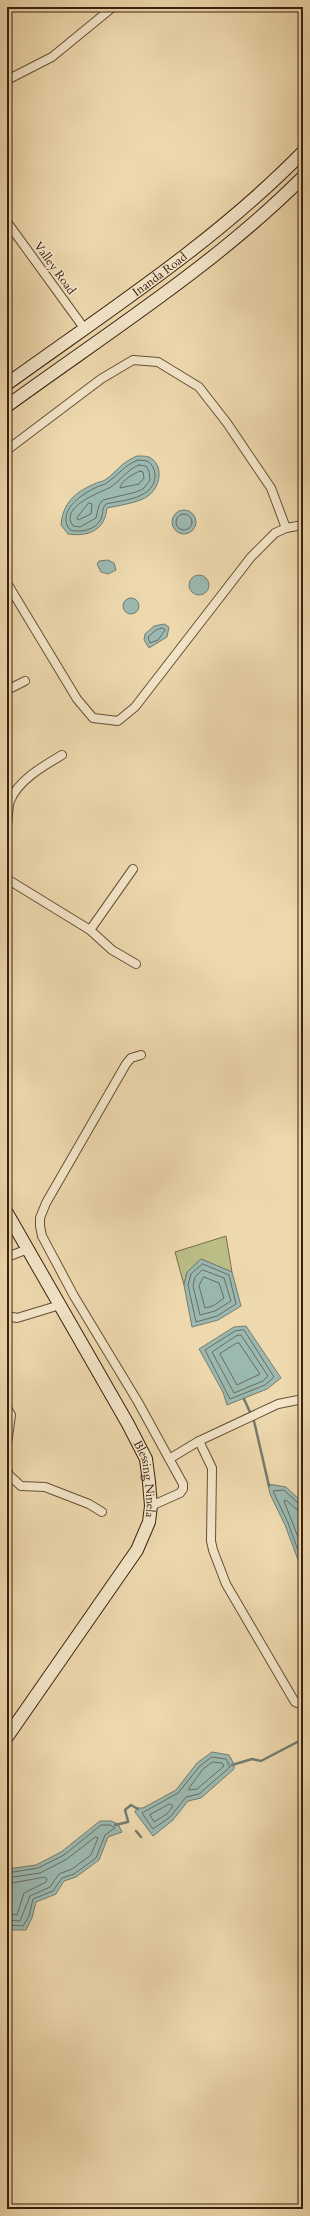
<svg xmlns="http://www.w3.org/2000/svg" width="310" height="2216" font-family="Cardo,serif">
	<rect width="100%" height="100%" fill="#eed9ae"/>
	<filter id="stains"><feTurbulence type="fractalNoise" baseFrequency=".005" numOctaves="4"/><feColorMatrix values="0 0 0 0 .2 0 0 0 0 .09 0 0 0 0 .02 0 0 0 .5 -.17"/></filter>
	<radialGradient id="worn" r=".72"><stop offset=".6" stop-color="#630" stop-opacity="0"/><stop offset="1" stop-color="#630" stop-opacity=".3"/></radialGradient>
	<!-- green -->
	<polygon fill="#bcbe88" stroke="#7a6f4a" points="226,1236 232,1272 201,1259 187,1272 184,1285 175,1252"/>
	<!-- water -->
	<g fill="#9bb9b1" stroke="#747c6f">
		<path d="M137,456C141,456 146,456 149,457C165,465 160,488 148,496C141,502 117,506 107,508C105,530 89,537 68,534L61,525C63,503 74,493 94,484C97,482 102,482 105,480C118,471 120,463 137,456Z"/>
		<circle cx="184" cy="522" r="12"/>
		<polygon points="108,560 114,563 116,570 108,574 101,572 97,564 99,561"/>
		<circle cx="199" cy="585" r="10"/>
		<circle cx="131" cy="606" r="8"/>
		<polygon points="164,624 169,627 167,637 149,648 144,640 145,634 154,626"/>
		<polygon points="201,1259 232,1272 241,1306 218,1320 192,1327 184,1285 187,1272"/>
		<polygon points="246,1326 281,1378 267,1389 227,1405 223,1392 199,1349 234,1327"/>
		<polygon points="268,1484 286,1487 303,1503 303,1573 285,1525 270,1494"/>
		<polygon points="212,1752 229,1755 234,1764 234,1769 201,1798 188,1801 173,1820 153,1836 135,1812 137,1808 143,1808 176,1790 197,1763"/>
		<polygon points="100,1821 111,1821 118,1824 122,1832 108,1837 99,1860 76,1877 64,1881 56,1894 36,1902 32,1918 26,1930 10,1930 7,1927 7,1869 36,1865 61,1852"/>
	</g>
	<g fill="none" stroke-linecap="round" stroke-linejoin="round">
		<!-- shore -->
		<g stroke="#6a6c5f" stroke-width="1">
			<path d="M138,460L147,461C152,464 154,468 155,474C156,499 123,500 106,504C102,508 103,514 101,519C96,530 80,533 70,530C56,512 81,494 97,487C100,485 105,485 108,482C119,474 125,465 138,460Z"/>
			<path d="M139,465L146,466L149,471L150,480L143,489L136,492L103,500L99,505L96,518L80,527L73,526C59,507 99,493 109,488C121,481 126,470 139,465Z"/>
			<path d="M140,471L143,472L144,478L139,484L120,488C122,480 133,474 140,471Z"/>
			<polygon points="89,503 92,504 91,514 78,520 77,518"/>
			<circle cx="184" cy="522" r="8"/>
			<polygon points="163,628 165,630 158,640 150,643 148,637 156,630"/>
			<polygon points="203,1264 229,1275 236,1304 217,1316 196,1322 188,1285 191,1274"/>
			<polygon points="203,1270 224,1278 231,1301 215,1311 200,1315 193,1286 195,1277"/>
			<polygon points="204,1277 219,1283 224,1298 213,1306 205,1308 199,1286"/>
			<polygon points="244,1330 274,1377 265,1385 230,1399 205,1350 235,1331"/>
			<polygon points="241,1335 268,1376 263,1381 234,1393 212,1352 236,1336"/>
			<polygon points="237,1343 239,1343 260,1374 237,1385 220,1354"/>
			<polyline points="303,1506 299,1504 284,1490 273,1491 288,1523 303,1564"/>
			<polyline points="303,1511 296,1509 286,1500 284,1501 303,1550"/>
			<polygon points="212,1757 226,1759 230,1767 199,1794 186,1797 170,1817 153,1829 142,1813 178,1793 200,1766"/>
			<polygon points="213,1762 222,1763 224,1766 197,1789 189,1790 189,1788 203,1769"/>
			<polygon points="170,1804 173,1806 167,1814 154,1822 150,1815"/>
			<polyline points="7,1873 38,1868 64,1855 101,1825 110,1825 115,1828 105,1835 96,1858 74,1874 62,1878 53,1891 33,1899 29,1916 23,1926 7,1925"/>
			<polyline points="7,1878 40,1873 67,1859 95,1837 98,1838 91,1855 72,1869 59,1874 50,1887 30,1896 20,1921 7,1920"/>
			<polyline points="7,1884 45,1877 47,1879 46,1882 24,1893 17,1915 7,1914"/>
		</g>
		<!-- stream -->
		<g stroke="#747c6f" stroke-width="2.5">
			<polyline points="244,1399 254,1421 269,1486"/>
			<polyline points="232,1765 252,1759 261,1761 303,1739"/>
			<polyline points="128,1821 125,1810 131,1805 138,1809"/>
			<polyline points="115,1825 128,1822"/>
			<polyline points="136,1831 141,1837"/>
		</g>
		<!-- street casing -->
		<g stroke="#664e35" stroke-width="10">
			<g id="street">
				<polyline points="7,80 52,57 113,7"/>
				<polyline points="7,222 84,328"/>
				<polyline points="7,450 101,379 133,360 158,362 199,387 227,423 271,488 286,528"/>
				<polyline points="7,583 77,699 93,718 118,721 135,707 251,557 275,533 286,528 303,525"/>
				<polyline points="7,690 25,681"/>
				<path d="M7,826C8,818 8,808 10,801C18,780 45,765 62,755"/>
				<polyline points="7,879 90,930 112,950 136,964"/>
				<polyline points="90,930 133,869"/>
				<polyline points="141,1055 131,1058 126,1064 46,1203 40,1218 40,1226 42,1236 74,1296 138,1402 183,1484 183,1489 180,1493 151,1506"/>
				<polyline points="7,1257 28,1249"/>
				<polyline points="7,1316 17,1318 60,1305"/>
				<polyline points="303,1399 278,1404 199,1441 212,1468 211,1541 213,1550 226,1584 292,1697 295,1702 303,1705"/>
				<polyline points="7,1408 11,1415 7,1444"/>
				<polyline points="169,1459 199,1441"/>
				<polyline points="7,1469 9,1475 21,1486 45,1487 89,1504 102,1512"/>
			</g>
		</g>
		<!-- secondary casing -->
		<g stroke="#39200d" stroke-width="14">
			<g id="secondary">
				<path id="s1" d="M7,384C108,311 215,242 303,152"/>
				<path d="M7,406C107,333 215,265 303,177"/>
				<path id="s2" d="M7,1213L128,1424L146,1459L149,1482L151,1506L149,1522L137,1550L7,1737"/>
			</g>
		</g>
		<!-- street -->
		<use href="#street" stroke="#f4e6ca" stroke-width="8"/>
		<!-- secondary -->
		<use href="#secondary" stroke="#f4e6ca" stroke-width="12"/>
	</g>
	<g text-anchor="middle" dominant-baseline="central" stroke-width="3.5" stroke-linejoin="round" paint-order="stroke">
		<!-- street labels -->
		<g font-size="12" fill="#39200d" stroke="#f4e6ca">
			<text transform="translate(55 268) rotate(54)">Valley Road</text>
			<text stroke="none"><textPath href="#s1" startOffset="188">Inanda Road</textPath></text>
			<text stroke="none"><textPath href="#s2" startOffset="302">Blessing Ninela</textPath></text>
		</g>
	</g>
	<!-- margin -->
	<rect width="310" height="2216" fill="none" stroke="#eed9ae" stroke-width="24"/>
	<rect x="8" y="8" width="294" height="2200" fill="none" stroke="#39200d" stroke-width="2"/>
	<rect x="12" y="12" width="286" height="2192" fill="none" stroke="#39200d"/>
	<rect width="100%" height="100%" filter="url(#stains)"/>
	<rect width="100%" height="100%" fill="url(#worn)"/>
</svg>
